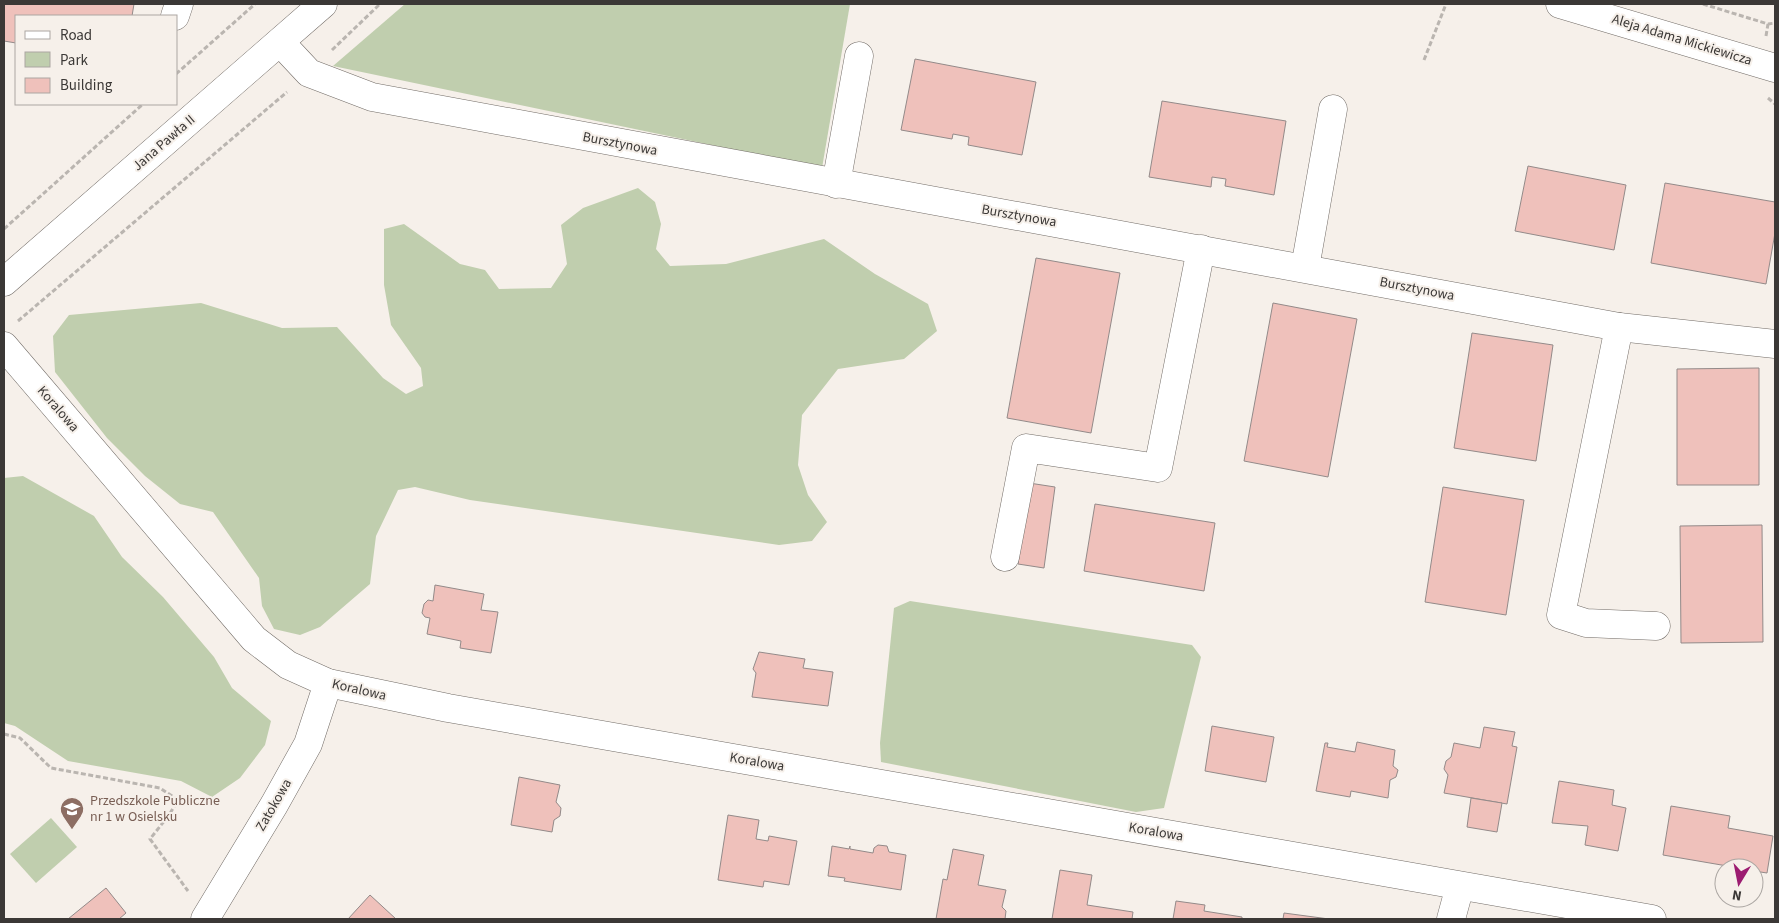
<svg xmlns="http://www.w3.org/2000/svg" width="1779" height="923" font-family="'Source Sans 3',sans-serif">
	<rect width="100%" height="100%" fill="#f6f0ea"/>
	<!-- green -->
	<g fill="#c0ceae">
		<polygon points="405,4 850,4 822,168 333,66"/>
		<polygon points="638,188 655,202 661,224 656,249 670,266 726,264 824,239 875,274 928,304 937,331 904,359 838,369 802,415 798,465 808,495 827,522 812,541 779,545 470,500 415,487 398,490 376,536 370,584 320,627 300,635 274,629 262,606 259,578 213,512 180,504 145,476 107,438 55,372 53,336 69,315 201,303 282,328 337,327 383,378 406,394 423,386 421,368 391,325 384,285 384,229 404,224 460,264 485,270 499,289 551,288 567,264 561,225 583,208"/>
		<polygon points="23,476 94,516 122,557 163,597 214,657 232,688 271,721 265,745 240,778 212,797 181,781 68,761 15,726 4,723 4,478"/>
		<polygon points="910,601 1192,645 1201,657 1164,808 1136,812 881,762 880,743 894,608"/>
		<polygon points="51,818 77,847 36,883 10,854"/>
	</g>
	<!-- building -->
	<g fill="#efc1bb" stroke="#938a89">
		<polygon points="4,4 134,4 132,16 16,16 16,43 4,41"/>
		<polygon points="915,59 1036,82 1022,155 968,145 969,137 953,134 952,139 901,130"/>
		<polygon points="1162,101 1286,121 1274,195 1225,186 1226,179 1212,177 1211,187 1149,177"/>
		<polygon points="1528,166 1626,185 1614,250 1515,231"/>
		<polygon points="1665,183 1775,202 1775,233 1766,284 1651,263"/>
		<polygon points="1036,258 1120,273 1091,433 1007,418"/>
		<polygon points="1273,303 1357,319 1328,477 1244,461"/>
		<polygon points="1472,333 1553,345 1536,461 1454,448"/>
		<polygon points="1759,368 1759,485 1677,485 1677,369"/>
		<polygon points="1029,483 1055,487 1044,568 1018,564"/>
		<polygon points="1443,487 1524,500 1506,615 1425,602"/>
		<polygon points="1095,504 1215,523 1204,591 1084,571"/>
		<polygon points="1762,525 1763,642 1681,643 1680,526"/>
		<polygon points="435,585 484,594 481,610 498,612 491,653 460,648 461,641 427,634 430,618 425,617 422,613 424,604 428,600 433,601"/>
		<polygon points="759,652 805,659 803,668 833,672 828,706 752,697 756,673 753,669"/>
		<polygon points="1212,726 1274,737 1266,782 1205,771"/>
		<polygon points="1484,727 1515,732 1512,746 1517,747 1507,804 1444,793 1448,775 1444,769 1446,761 1451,757 1454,743 1480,748"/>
		<polygon points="1357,742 1395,750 1393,766 1398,770 1396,777 1390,780 1388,798 1351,791 1350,797 1316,791 1325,743 1328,743 1327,747 1355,752"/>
		<polygon points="519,777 560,785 556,802 561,808 560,816 554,820 552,832 511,825"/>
		<polygon points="1559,781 1614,790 1612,805 1626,808 1618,851 1585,845 1588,826 1552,823"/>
		<polygon points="1471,798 1502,803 1497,832 1467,827"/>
		<polygon points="1671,806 1730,816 1728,828 1773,836 1767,873 1754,871 1754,868 1739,868 1663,855"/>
		<polygon points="728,815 759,820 756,839 768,841 769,836 797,841 789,885 764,881 763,887 718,880"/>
		<polygon points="878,845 887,846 889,852 906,855 901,890 844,881 845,878 828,876 832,846 849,849 850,846 850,849 873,853 874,848"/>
		<polygon points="953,849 984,855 978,885 1006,890 1002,907 1006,911 1005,919 936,919 943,879 947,880"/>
		<polygon points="1060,870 1092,875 1087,905 1133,912 1132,919 1052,919"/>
		<polygon points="106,888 126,913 119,919 68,919"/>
		<polygon points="370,895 396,919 348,919"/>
		<polygon points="1176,901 1205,905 1204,911 1242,917 1242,919 1173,919"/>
		<polygon points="1284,913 1329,919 1283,919"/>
	</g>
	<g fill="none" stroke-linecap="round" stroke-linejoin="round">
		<!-- minor casing -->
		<g stroke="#726c67" stroke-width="29">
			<g id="minor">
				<polyline points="1560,4 1775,68"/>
				<polyline points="175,16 179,4"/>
				<polyline points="280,42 309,73 372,97 1619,327 1775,344"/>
				<polyline points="836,184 859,56"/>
				<polyline points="1305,268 1333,109"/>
				<polyline points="4,282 323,4"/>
				<polyline points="1619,327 1561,615 1586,623 1656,626"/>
				<polyline points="4,346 254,639 288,665 328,683 448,708 1652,919"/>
				<polyline points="1005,557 1026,448 1158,468 1201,249"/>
				<polyline points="205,919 274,805 308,744 328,683"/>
				<polyline points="1451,919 1460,886"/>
			</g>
		</g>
		<!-- path -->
		<g stroke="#bab5b0" stroke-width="3" stroke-dasharray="5 2.5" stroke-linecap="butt">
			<polyline points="1703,4 1768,24 1775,23"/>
			<polyline points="1766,36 1768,24"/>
			<polyline points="332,50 380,4"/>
			<polyline points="1424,60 1446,4"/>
			<polyline points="176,74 255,4"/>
			<polyline points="1768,98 1775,104"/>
			<polyline points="4,229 143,104"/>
			<polyline points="18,321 287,92"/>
			<polyline points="4,734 20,738 51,768 160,788 178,800 169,815 150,839 188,891"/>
		</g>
		<!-- minor -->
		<use href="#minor" stroke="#fff" stroke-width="28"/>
	</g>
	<!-- icons -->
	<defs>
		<g id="school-pin" transform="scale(1.25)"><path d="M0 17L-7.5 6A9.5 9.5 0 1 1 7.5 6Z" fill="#8d6e63" stroke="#f6f0ea"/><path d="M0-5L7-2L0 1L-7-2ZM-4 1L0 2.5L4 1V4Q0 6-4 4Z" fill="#fff"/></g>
	</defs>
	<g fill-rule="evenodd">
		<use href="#school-pin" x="72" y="809"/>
	</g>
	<g text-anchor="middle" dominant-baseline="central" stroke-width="4" stroke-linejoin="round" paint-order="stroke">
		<!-- street labels -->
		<g font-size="14" fill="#3b3836" stroke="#f6f0ea">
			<text transform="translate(1682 40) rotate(17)">Aleja Adama Mickiewicza</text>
			<text transform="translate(164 143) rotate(-41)">Jana Pawła II</text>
			<text transform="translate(620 144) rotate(11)">Bursztynowa</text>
			<text transform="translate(1019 216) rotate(10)">Bursztynowa</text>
			<text transform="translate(1417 289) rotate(11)">Bursztynowa</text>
			<text transform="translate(58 409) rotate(49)">Koralowa</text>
			<text transform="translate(359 690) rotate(13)">Koralowa</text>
			<text transform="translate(757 762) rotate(10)">Koralowa</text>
			<text transform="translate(274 805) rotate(-60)">Zatokowa</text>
			<text transform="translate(1156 832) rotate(10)">Koralowa</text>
		</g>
		<!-- education labels -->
		<g font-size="14" fill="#785e54" stroke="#f6f0ea" text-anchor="start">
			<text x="90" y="801">Przedszkole Publiczne<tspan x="90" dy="16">nr 1 w Osielsku</tspan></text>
		</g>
	</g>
	<!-- border -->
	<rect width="1779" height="923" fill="none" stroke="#3b3836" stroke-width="10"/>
	<!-- legend -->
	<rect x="15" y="15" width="162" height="90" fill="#f6f0ea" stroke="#aba6a2"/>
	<rect x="25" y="31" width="25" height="8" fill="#ffffff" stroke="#aba6a2"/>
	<text x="60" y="40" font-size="15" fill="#3b3836">Road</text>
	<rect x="25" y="52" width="25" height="15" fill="#c0ceae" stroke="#aba6a2"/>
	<text x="60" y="65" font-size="15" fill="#3b3836">Park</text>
	<rect x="25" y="78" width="25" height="15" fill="#efc1bb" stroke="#aba6a2"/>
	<text x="60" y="90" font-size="15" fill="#3b3836">Building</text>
	<!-- north arrow -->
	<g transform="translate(1739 883) rotate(190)"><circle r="24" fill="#f6f0ea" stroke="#aba6a2"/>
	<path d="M0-4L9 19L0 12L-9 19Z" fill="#9c1c71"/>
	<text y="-8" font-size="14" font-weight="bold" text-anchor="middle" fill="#3b3836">N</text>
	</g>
</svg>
